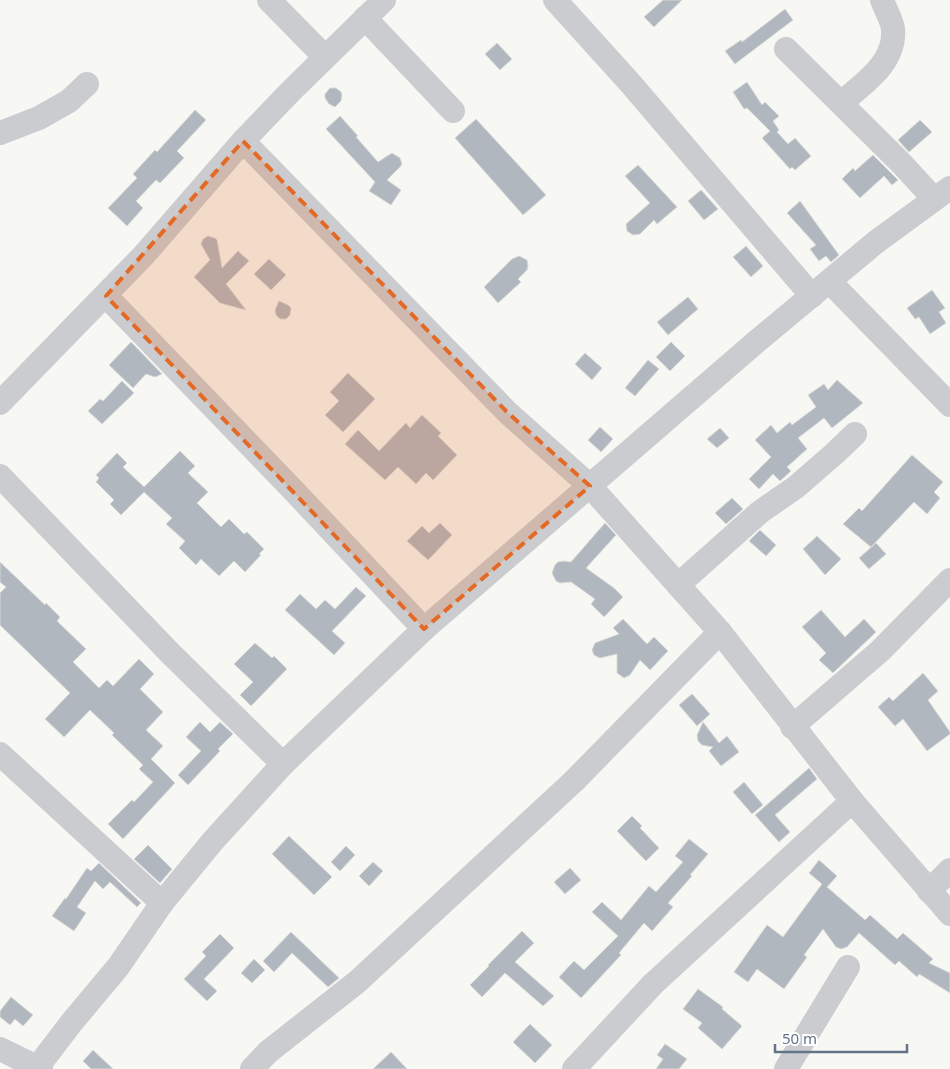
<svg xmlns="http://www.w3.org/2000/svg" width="950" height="1069" font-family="'Noto Sans',sans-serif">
	<rect width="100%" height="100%" fill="#f7f8f4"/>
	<!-- building -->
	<g fill="#b1b7bf" stroke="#d9d9d7">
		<polygon points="663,0 682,0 654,27 644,17"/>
		<polygon points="785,9 793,20 735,64 725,51 741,40 742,42"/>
		<polygon points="497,43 512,59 500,70 485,54"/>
		<polygon points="747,82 762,105 765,102 779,116 773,121 779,130 777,132 788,144 795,138 811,156 795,170 792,167 790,169 762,138 770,131 747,108 744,109 733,92"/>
		<polygon points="330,88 336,88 341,92 342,95 341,101 335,107 329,104 325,98 325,94"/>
		<polygon points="195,110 206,120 177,151 184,158 160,183 156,180 136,201 143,208 127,226 108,208 137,178 133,174 155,150 157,152"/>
		<polygon points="340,116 358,136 356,137 378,162 392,153 400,158 402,164 400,167 387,180 401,190 391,205 369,191 375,182 326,129"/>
		<polygon points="476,119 546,195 523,215 455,138"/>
		<polygon points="920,120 932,132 909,152 898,140"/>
		<polygon points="873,155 898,180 892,185 884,176 860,198 842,179 853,168 855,171"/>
		<polygon points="638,165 677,207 657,224 654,220 640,234 633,235 627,231 626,224 650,203 625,176"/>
		<polygon points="701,190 718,209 704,220 688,201"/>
		<polygon points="800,201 839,255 831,262 826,256 819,261 810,249 816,245 787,213"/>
		<polygon points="208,236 215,238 217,240 222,268 238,251 249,261 226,284 246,310 220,303 194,277 210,260 201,244 203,239"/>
		<polygon points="746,246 763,266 751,277 733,257"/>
		<polygon points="519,256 527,260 528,266 527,270 518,279 521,282 498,303 484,287 512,259"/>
		<polygon points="269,259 286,275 271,290 254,274"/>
		<polygon points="932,290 945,308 939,312 946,323 930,334 919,317 915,319 907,308"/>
		<polygon points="688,297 698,309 668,335 657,322"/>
		<polygon points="279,301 288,305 291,308 290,315 286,319 280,319 276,315 275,310"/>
		<polygon points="131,342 162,374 155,377 146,374 133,388 109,365"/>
		<polygon points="671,342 685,356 670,371 656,357"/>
		<polygon points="585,353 602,368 592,380 575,364"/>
		<polygon points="648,360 659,369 635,396 625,388"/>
		<polygon points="348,373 375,399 343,432 325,415 339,401 330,392"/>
		<polygon points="837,380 863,403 832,428 824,418 798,438 807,449 787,467 791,471 780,481 773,474 759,489 749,479 771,457 755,440 771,425 777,433 790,422 792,425 816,407 808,395 824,384 828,390"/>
		<polygon points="122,381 134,393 102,424 88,411 100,399 103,401"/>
		<polygon points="422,415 441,433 438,436 457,455 433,480 426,473 416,484 398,467 385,480 345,444 358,430 379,451 406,423 410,428"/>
		<polygon points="600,427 613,439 601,452 588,440"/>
		<polygon points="720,428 729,438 717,448 707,439"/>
		<polygon points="180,451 195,466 188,473 208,492 197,503 221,527 229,519 244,534 247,532 264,549 259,554 261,555 245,572 234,561 219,576 201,559 196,565 179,548 185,541 166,524 172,518 144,492 121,515 110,504 114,500 96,482 99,478 96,475 117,453 127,463 123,467 144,487"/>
		<polygon points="912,455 943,482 934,492 940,498 927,514 914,502 871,547 843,524 859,508 862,511"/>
		<polygon points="732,498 743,509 726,524 715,513"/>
		<polygon points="440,523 452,535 428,560 407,541 422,526 429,533"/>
		<polygon points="605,523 616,535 586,568 614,588 623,597 604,617 591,604 595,599 571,582 560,583 556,581 552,573 555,565 558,562 563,561 571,562"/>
		<polygon points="760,530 776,545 766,556 749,541"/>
		<polygon points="817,536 841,559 825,575 803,549"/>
		<polygon points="876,543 886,554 869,569 859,558"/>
		<polygon points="0,562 45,605 46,603 60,617 57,621 86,649 73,662 99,688 107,680 113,686 139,659 154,674 140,689 163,712 146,730 163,746 151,759 175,783 123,839 108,824 132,800 134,802 153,782 139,769 143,765 112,735 114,733 90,710 64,737 45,719 70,693 0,625 0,593 6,587 0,582"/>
		<polygon points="356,587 366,596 332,631 345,643 334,655 285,610 300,594 316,609 325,600 335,609"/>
		<polygon points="821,610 845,637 864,619 876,632 833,673 819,660 826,653 802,627"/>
		<polygon points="623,619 647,644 654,637 668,651 650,670 640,660 630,675 624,678 617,673 617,654 600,658 594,655 592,650 595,643 619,634 613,628"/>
		<polygon points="255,643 272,658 274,656 287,669 251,706 240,695 253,682 234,664"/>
		<polygon points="923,673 938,691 928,700 950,732 950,734 927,751 903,719 895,726 878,707 889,697 893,701"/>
		<polygon points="692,694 710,714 697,726 679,705"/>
		<polygon points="200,722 210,732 220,722 233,734 218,749 220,751 188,785 178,775 201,751 186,737"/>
		<polygon points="703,722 719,743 727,736 739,752 721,766 709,751 713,747 702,745 698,741 697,735"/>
		<polygon points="809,768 817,779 775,815 790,832 779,842 755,815"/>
		<polygon points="744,782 763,805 752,814 733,792"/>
		<polygon points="632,816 642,826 640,828 659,848 646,861 617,831"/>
		<polygon points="289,836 332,877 314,895 272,854"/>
		<polygon points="689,839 708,854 690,875 692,876 668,903 673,907 652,931 644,923 619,953 621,955 581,998 559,977 574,961 584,970 618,936 592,912 602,902 621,920 649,886 656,892 683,862 675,856"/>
		<polygon points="148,845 172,869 160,883 134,859"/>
		<polygon points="346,846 355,855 340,871 331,862"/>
		<polygon points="819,860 837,876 827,887 865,920 870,915 897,939 903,933 933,959 929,963 950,973 950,993 919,974 917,977 899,961 895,965 859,933 847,947 841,949 836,947 823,929 804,955 807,957 784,989 757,969 748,982 734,972 767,925 783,937 822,884 809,873"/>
		<polygon points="373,862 383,871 369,886 359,876"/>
		<polygon points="99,863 141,903 137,907 110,882 103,889 95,881 77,907 86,913 74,931 52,916 65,898 66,899 87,868 91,871"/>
		<polygon points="570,868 581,880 565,894 554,882"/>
		<polygon points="522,931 534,943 515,962 554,996 543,1006 505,973 482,997 470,985 489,966 488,965"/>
		<polygon points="291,932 339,978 328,987 292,953 274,972 263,961"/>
		<polygon points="220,934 234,948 204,979 217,991 207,1001 184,979 206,956 202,952"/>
		<polygon points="254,959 265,970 252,983 241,973"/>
		<polygon points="698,989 723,1007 722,1009 742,1026 722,1049 698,1028 702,1023 683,1009"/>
		<polygon points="11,997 33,1015 23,1026 15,1019 10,1025 0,1017 0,1011"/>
		<polygon points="530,1024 552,1045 535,1063 513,1042"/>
		<polygon points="665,1044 687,1059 679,1069 656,1069 663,1059 657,1055"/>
		<polygon points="93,1050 113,1069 91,1069 83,1061"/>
		<polygon points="391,1052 407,1069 373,1069"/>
	</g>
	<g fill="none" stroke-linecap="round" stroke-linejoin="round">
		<!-- minor -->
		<g stroke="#caccd0" stroke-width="24">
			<polyline points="269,0 325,57"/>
			<polyline points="555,0 631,84 812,296"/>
			<polyline points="365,18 453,111"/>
			<polyline points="786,49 902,164 934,199"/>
			<path d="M841,103C863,84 896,63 893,29C892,20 885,9 882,0"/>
			<polyline points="0,133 39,118 69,101 87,84"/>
			<polyline points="243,141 508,413 590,486 720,632 852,801 950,914"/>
			<polyline points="830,282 950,405"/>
			<polyline points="106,296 295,492 424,629"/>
			<polyline points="0,403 143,256 243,141 291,91 384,0"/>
			<polyline points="0,476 170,653 283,764"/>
			<polyline points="678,585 760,512 796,487 834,454 855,434"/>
			<polyline points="792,727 880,651 950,580"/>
			<polyline points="0,754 162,903"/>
			<polyline points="929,891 950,870"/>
			<polyline points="0,1049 41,1069"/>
			<polyline points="36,1069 72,1022 118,967 162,903 212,842 283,764 424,629 756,342 876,242 950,188"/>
			<polyline points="252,1069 268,1052 357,982 574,781 720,632"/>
			<polyline points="574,1069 653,984 852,801"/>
			<polyline points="786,1069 848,967"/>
		</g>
	</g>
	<!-- marked area -->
	<path fill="#e46925" fill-opacity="0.2" stroke="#e46925" stroke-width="4" stroke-dasharray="10 6" stroke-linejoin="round" d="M243,141L508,413L590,486L424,629L106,296Z"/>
	<!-- scale -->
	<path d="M775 1044v8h132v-8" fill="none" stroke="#647388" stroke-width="2.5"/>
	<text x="782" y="1044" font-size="15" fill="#647388" stroke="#ffffff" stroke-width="4" paint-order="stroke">50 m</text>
</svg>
